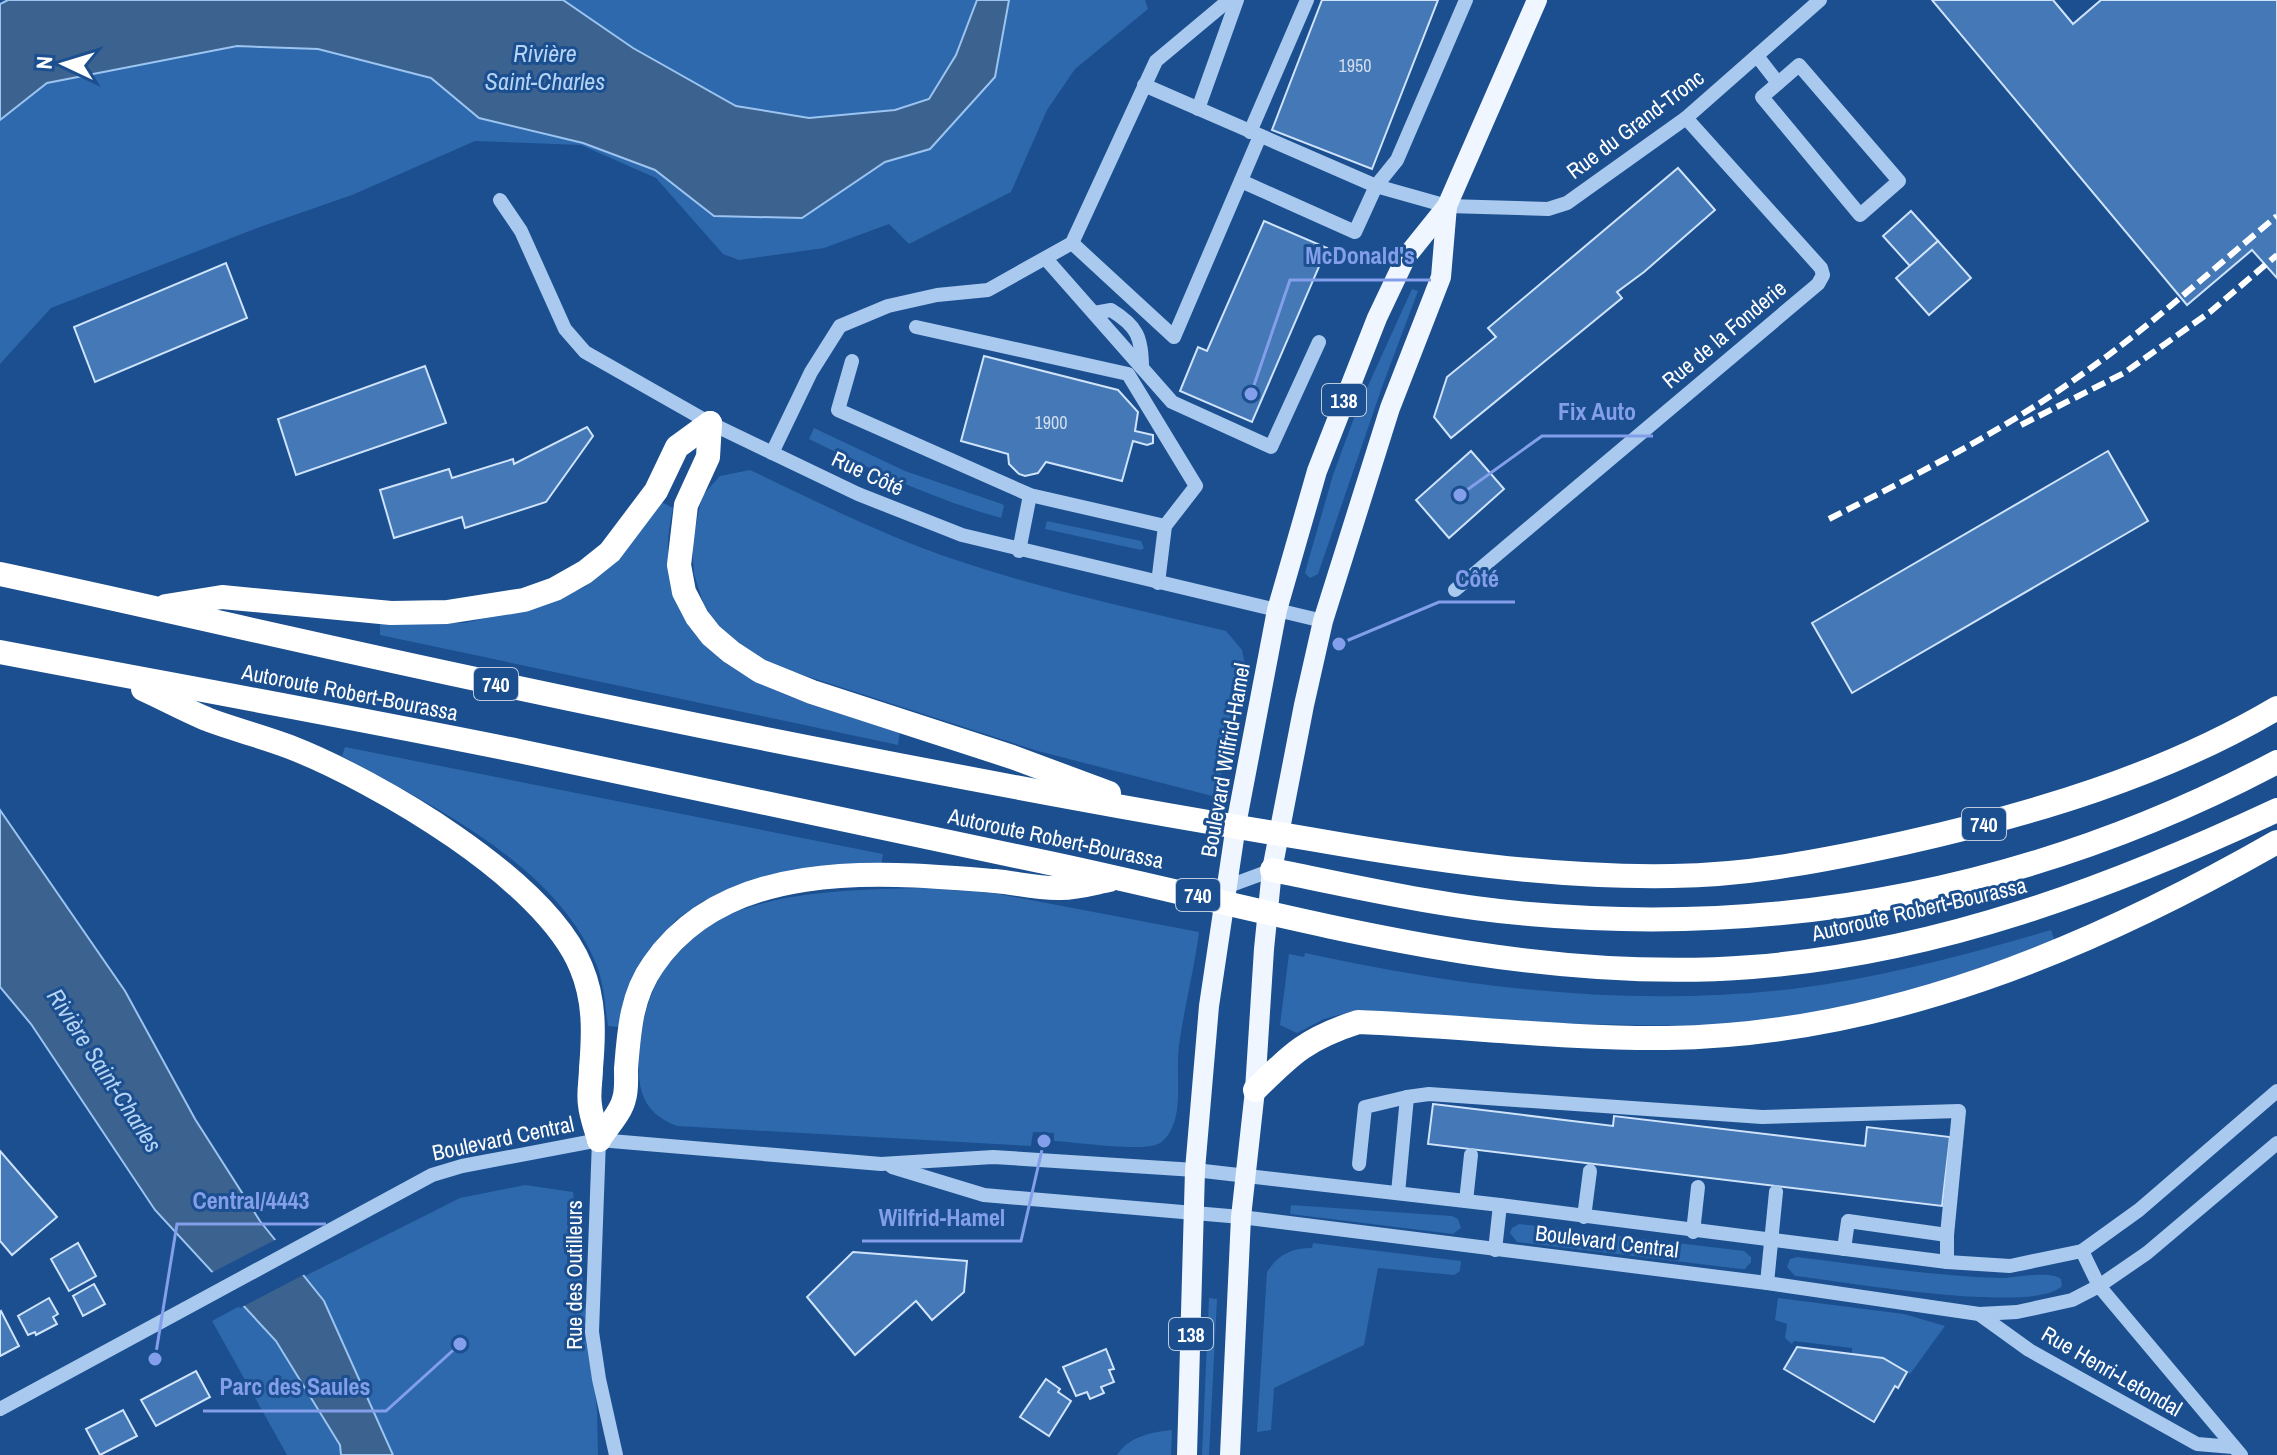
<svg xmlns="http://www.w3.org/2000/svg" width="2277" height="1455" font-family="'Archivo Narrow',sans-serif">
	<rect width="100%" height="100%" fill="#1b4f8f"/>
	<!-- green -->
	<g fill="#2e69ad">
		<polygon points="563,0 977,0 956,55 929,99 895,110 809,118 736,106 633,48"/>
		<polygon points="1009,0 1145,0 1148,9 1075,69 1047,110 1011,192 909,244 889,224 824,248 739,260 723,254 656,178 581,145 475,141 352,195 257,228 51,308 0,364 0,120 46,83 237,46 318,49 431,78 479,118 583,143 655,170 714,216 802,218 885,162 930,148 1005,12"/>
		<polygon points="1412,289 1418,291 1382,387 1318,574 1310,578 1305,573 1306,569 1333,475 1357,410"/>
		<path d="M814,428L905,471L1002,504L1004,506L1001,518C933,499 872,470 809,439Z"/>
		<path d="M750,470C818,502 884,536 956,560C1044,590 1136,609 1226,631L1242,650L1246,670L1216,797L1038,751L797,673L752,655L722,634L703,602L694,574L692,543L702,496L720,476Z"/>
		<path d="M661,502L673,508C665,547 666,560 679,597C683,606 685,618 690,626C733,690 830,709 900,732L898,745L380,635V623H464L542,605L585,587L618,560Z"/>
		<polygon points="1047,521 1141,541 1144,548 1141,550 1045,529"/>
		<path d="M345,747L883,854L881,867L730,890L703,901L677,919L642,959L628,989L619,1027L608,1026C605,1006 604,985 597,966C557,864 432,806 342,756Z"/>
		<path d="M922,888L993,893L1199,932C1194,971 1184,1008 1179,1046C1176,1070 1181,1097 1175,1120C1172,1129 1167,1140 1158,1144C1139,1152 1076,1142 1054,1141V1133L1033,1132L1031,1146L677,1126C645,1114 637,1092 639,1059C647,893 793,891 922,888Z"/>
		<path d="M2051,930L2055,942L1923,989L1809,1014L1712,1026L1571,1024L1357,1010L1324,1019L1297,1033L1280,1025L1289,954L1304,957L1305,953C1465,988 1629,1008 1792,989C1880,978 1965,955 2051,930Z"/>
		<polygon points="525,1185 573,1192 597,1410 598,1455 381,1455 301,1278 460,1198"/>
		<polygon points="1291,1205 1452,1216 1458,1219 1461,1228 1453,1234 1290,1214"/>
		<polygon points="1519,1224 1744,1251 1751,1257 1751,1262 1745,1269 1741,1269 1517,1242 1510,1233 1512,1228"/>
		<path d="M1313,1243L1461,1261L1460,1271L1454,1275L1378,1268L1364,1345L1274,1388L1271,1430L1257,1432L1267,1272C1278,1255 1291,1248 1312,1248Z"/>
		<path d="M1797,1257C1864,1265 1932,1276 2000,1278C2016,1278 2050,1270 2061,1279L2062,1286C2034,1315 1840,1281 1795,1276L1787,1267L1790,1259Z"/>
		<polygon points="1209,1298 1217,1299 1209,1455 1202,1455"/>
		<polygon points="1778,1298 1904,1314 1945,1326 1910,1374 1883,1358 1852,1354 1852,1348 1794,1341 1792,1344 1785,1338 1787,1324 1775,1320"/>
		<polygon points="247,1302 282,1338 345,1455 287,1455 212,1321"/>
		<path d="M1172,1430L1171,1455H1117C1128,1437 1151,1432 1172,1430Z"/>
	</g>
	<!-- water -->
	<g fill="#3c6290" stroke="#9cc4f0" stroke-width="2">
		<polygon points="8,0 563,0 633,48 736,106 809,118 895,110 929,99 956,55 977,0 1009,0 995,77 930,149 885,162 802,218 714,216 655,170 583,143 479,118 431,78 318,49 237,46 47,83 0,120 0,4"/>
		<polygon points="0,810 125,991 195,1119 260,1221 324,1301 393,1455 341,1455 340,1445 276,1341 155,1210 31,1024 0,987"/>
	</g>
	<!-- pier -->
	<polygon fill="#1b4f8f" points="279,1238 307,1273 240,1308 209,1274"/>
	<!-- building -->
	<g fill="#4478b7" stroke="#cfe3fa" stroke-width="2">
		<polygon points="1322,0 1438,0 1372,169 1272,130"/>
		<polygon points="1932,0 2053,0 2073,24 2101,0 2277,0 2277,278 2252,250 2187,305"/>
		<polygon points="1678,168 1715,210 1644,272 1617,292 1622,298 1451,438 1434,417 1447,377 1496,337 1488,328"/>
		<polygon points="1911,211 1938,241 1910,266 1883,236"/>
		<polygon points="1264,221 1327,248 1252,422 1180,391 1198,347 1207,351"/>
		<polygon points="1938,241 1971,278 1929,315 1896,278"/>
		<polygon points="226,263 247,318 95,382 74,327"/>
		<polygon points="984,356 1118,390 1138,412 1135,431 1153,435 1153,443 1147,445 1133,441 1122,481 1046,462 1038,473 1025,476 1019,474 1009,464 1008,454 961,441"/>
		<polygon points="425,366 446,423 296,475 278,419"/>
		<polygon points="587,427 593,436 546,502 465,528 462,517 394,538 380,490 449,469 452,478 513,459 514,464"/>
		<polygon points="1471,451 1504,489 1449,538 1416,500"/>
		<polygon points="2108,451 2148,521 1852,693 1812,623"/>
		<polygon points="1433,1104 1613,1126 1614,1116 1865,1146 1867,1127 1950,1137 1942,1206 1428,1144"/>
		<polygon points="0,1151 57,1217 12,1255 0,1241"/>
		<polygon points="78,1243 96,1276 69,1291 51,1259"/>
		<polygon points="853,1252 967,1261 964,1292 932,1320 916,1301 855,1355 807,1297"/>
		<polygon points="94,1284 105,1304 83,1316 73,1296"/>
		<polygon points="49,1298 58,1314 53,1317 57,1324 36,1335 35,1332 28,1335 18,1316"/>
		<polygon points="1,1311 19,1346 0,1356 0,1312"/>
		<polygon points="1797,1347 1883,1358 1907,1372 1898,1388 1895,1386 1874,1422 1784,1369"/>
		<polygon points="1106,1349 1114,1369 1109,1370 1114,1382 1101,1387 1104,1393 1090,1399 1087,1392 1076,1396 1063,1367"/>
		<polygon points="196,1371 210,1397 156,1426 141,1400"/>
		<polygon points="1046,1379 1060,1389 1058,1392 1071,1401 1049,1436 1020,1417"/>
		<polygon points="123,1410 137,1436 100,1455 86,1429"/>
	</g>
	<g fill="none" stroke-linecap="round" stroke-linejoin="round">
		<!-- minor -->
		<g stroke="#a9c9ee" stroke-width="14">
			<polyline points="1757,56 1778,83"/>
			<polygon points="1799,65 1899,181 1860,215 1762,97"/>
			<polyline points="1144,85 1376,186 1447,206 1548,209 1567,203 1686,118 1820,0"/>
			<polyline points="1198,109 1237,0"/>
			<polyline points="1250,132 1307,0"/>
			<polyline points="1241,181 1355,232 1376,186 1397,160 1466,0"/>
			<polyline points="500,200 521,231 565,329 585,352 710,423 858,494 962,535 1323,621"/>
			<polyline points="1072,243 1174,337 1260,136"/>
			<polyline points="1046,259 1172,402 1271,447 1319,342"/>
			<path d="M1094,313L1111,310C1137,326 1142,337 1142,368"/>
			<polyline points="916,327 1128,374 1196,486 1165,526 1158,583"/>
			<polyline points="852,361 838,410 1030,495 1165,526"/>
			<polyline points="772,453 811,372 840,326 888,306 937,295 988,290 1072,243 1156,61 1229,0"/>
			<polyline points="1019,551 1030,495"/>
			<polyline points="1455,590 1818,284 1823,275 1821,268 1686,118"/>
			<polyline points="1226,887 1272,870"/>
			<polyline points="599,1140 592,1332 599,1379 616,1455"/>
			<polyline points="1359,1164 1365,1107 1407,1097"/>
			<polyline points="892,1167 984,1195 1241,1217 1767,1283 1979,1314 2017,1312 2072,1300 2099,1286 2147,1253 2277,1143"/>
			<polyline points="1398,1193 1407,1097 1429,1094 1762,1117 1959,1111 1947,1235"/>
			<polyline points="1466,1201 1471,1155"/>
			<polyline points="1584,1217 1590,1171"/>
			<polyline points="1693,1232 1698,1187"/>
			<polyline points="1844,1249 1848,1221 1947,1235 1947,1262"/>
			<polyline points="1495,1250 1500,1205"/>
			<polyline points="2082,1251 2099,1286 2241,1455"/>
			<polyline points="1767,1283 1776,1192"/>
			<polyline points="1979,1314 2029,1350 2197,1444 2233,1447"/>
			<polyline points="0,1409 432,1175 462,1166 599,1140 881,1164 993,1157 1195,1170 1500,1205 1947,1262 2010,1266 2082,1251 2139,1210 2277,1091"/>
		</g>
		<!-- major -->
		<g stroke="#f0f6ff" stroke-width="20">
			<polyline points="1187,1455 1195,1170 1209,1006 1236,825 1277,610 1317,471 1377,318 1406,257 1447,206 1537,0"/>
			<polyline points="1230,1455 1241,1217 1255,1090 1264,949 1272,870 1304,705 1323,621 1390,408 1441,277 1447,206"/>
		</g>
		<!-- highway -->
		<g stroke="#fff" stroke-width="24">
			<polyline points="710,423 708,457 686,505 679,565 684,592 697,617 711,635 731,652 760,671 812,692 1012,757 1109,793"/>
			<path d="M0,574C168,610 336,650 504,685C691,725 880,762 1068,797C1149,812 1230,826 1310,839C1430,860 1550,878 1672,876C1750,875 1827,860 1904,843C2033,814 2162,776 2277,708"/>
			<polyline points="166,606 222,597 391,613 447,612 524,600 555,589 585,572 610,552 656,491 677,447 710,423"/>
			<path d="M0,652C173,685 346,716 519,751C691,786 863,823 1035,860C1271,909 1509,986 1752,967C1937,953 2110,888 2277,810"/>
			<path d="M143,689C165,699 187,711 209,720C236,730 264,737 290,747C377,781 545,879 581,967C595,1000 594,1033 591,1068C591,1080 588,1093 590,1105C591,1116 596,1129 599,1140"/>
			<path d="M1272,870C1357,887 1443,907 1529,914C1792,937 2043,886 2277,762"/>
			<path d="M1255,1090C1292,1053 1308,1038 1358,1022C1461,1026 1564,1039 1667,1038C1885,1035 2090,949 2277,842"/>
			<path d="M599,1140C606,1128 621,1113 624,1099C627,1090 626,1078 626,1069C629,1032 631,996 653,965C727,857 881,872 995,881C1017,883 1039,889 1061,888C1077,888 1094,883 1109,880"/>
		</g>
		<!-- rail -->
		<g stroke="#fff" stroke-width="6" stroke-dasharray="14 6" stroke-linecap="butt">
			<polyline points="2021,425 2124,373 2210,312 2277,255"/>
			<path d="M1829,519C1918,474 2007,429 2088,370C2154,323 2214,268 2277,216"/>
		</g>
	</g>
	<g text-anchor="middle" dominant-baseline="central" stroke-width="6" stroke-linejoin="round" paint-order="stroke">
		<!-- number labels -->
		<g font-size="18" fill="#d0dded">
			<text x="1355" y="65">1950</text>
			<text x="1051" y="422">1900</text>
		</g>
		<!-- shield labels -->
		<g fill="#1b4f8f" stroke="#bbcadd" stroke-width="2">
			<rect x="1322" y="384" width="44" height="32" rx="6"/>
			<rect x="474" y="668" width="44" height="32" rx="6"/>
			<rect x="1962" y="808" width="44" height="32" rx="6"/>
			<rect x="1176" y="879" width="44" height="32" rx="6"/>
			<rect x="1169" y="1318" width="44" height="32" rx="6"/>
		</g>
		<g font-size="20" font-weight="bold" fill="#fff">
			<text x="1344" y="400">138</text>
			<text x="496" y="684">740</text>
			<text x="1984" y="824">740</text>
			<text x="1198" y="895">740</text>
			<text x="1191" y="1334">138</text>
		</g>
		<!-- street labels -->
		<g font-size="22" fill="#fff" stroke="#1b4f8f">
			<text transform="translate(1635 124) rotate(-37)">Rue du Grand-Tronc</text>
			<text transform="translate(1724 334) rotate(-40)">Rue de la Fonderie</text>
			<text transform="translate(868 473) rotate(25)">Rue Côté</text>
			<text transform="translate(350 692) rotate(11)">Autoroute Robert-Bourassa</text>
			<text transform="translate(1225 760) rotate(-80)">Boulevard Wilfrid-Hamel</text>
			<text transform="translate(1056 838) rotate(12)">Autoroute Robert-Bourassa</text>
			<text transform="translate(1919 909) rotate(-13)">Autoroute Robert-Bourassa</text>
			<text transform="translate(503 1138) rotate(-12)">Boulevard Central</text>
			<text transform="translate(1607 1241) rotate(7)">Boulevard Central</text>
			<text transform="translate(574 1275) rotate(-90)">Rue des Outilleurs</text>
			<text transform="translate(2112 1371) rotate(30)">Rue Henri-Letondal</text>
		</g>
		<!-- water labels -->
		<g font-size="24" font-style="italic" fill="#b5d3f5" stroke="#1b4f8f">
			<text x="545" y="53">Rivière<tspan x="545" dy="28">Saint-Charles</tspan></text>
			<text transform="translate(105 1070) rotate(57)">Rivière Saint-Charles</text>
		</g>
	</g>
	<!-- callouts -->
	<path fill="none" stroke="#839eea" stroke-width="3" d="M1251 394L1290 280H1431M1460 495L1542 436H1653M1339 644L1439 602H1515M155 1359L177 1224H326M1044 1141L1021 1241H862M460 1344L386 1411H203"/>
	<g fill="#839eea" stroke="#1b4f8f" stroke-width="3">
		<circle cx="1251" cy="394" r="8"/>
		<circle cx="1460" cy="495" r="8"/>
		<circle cx="1339" cy="644" r="8"/>
		<circle cx="155" cy="1359" r="8"/>
		<circle cx="1044" cy="1141" r="8"/>
		<circle cx="460" cy="1344" r="8"/>
	</g>
	<g font-size="24" text-anchor="middle" font-weight="bold" fill="#839eea" stroke="#1b4f8f" stroke-width="6" stroke-linejoin="round" paint-order="stroke">
		<text x="1360" y="264">McDonald's</text>
		<text x="1597" y="420">Fix Auto</text>
		<text x="1477" y="587">Côté</text>
		<text x="251" y="1209">Central/4443</text>
		<text x="942" y="1226">Wilfrid-Hamel</text>
		<text x="295" y="1395">Parc des Saules</text>
	</g>
	<!-- north arrow -->
	<g transform="translate(64 64) rotate(274)" stroke="#1b4f8f" stroke-width="6" paint-order="stroke">
	<path d="M0-6L14 30L0 20L-14 30Z" fill="#ffffff"/>
	<text y="-12" font-size="22" font-weight="bold" text-anchor="middle" fill="#ffffff">N</text>
	</g>
</svg>
